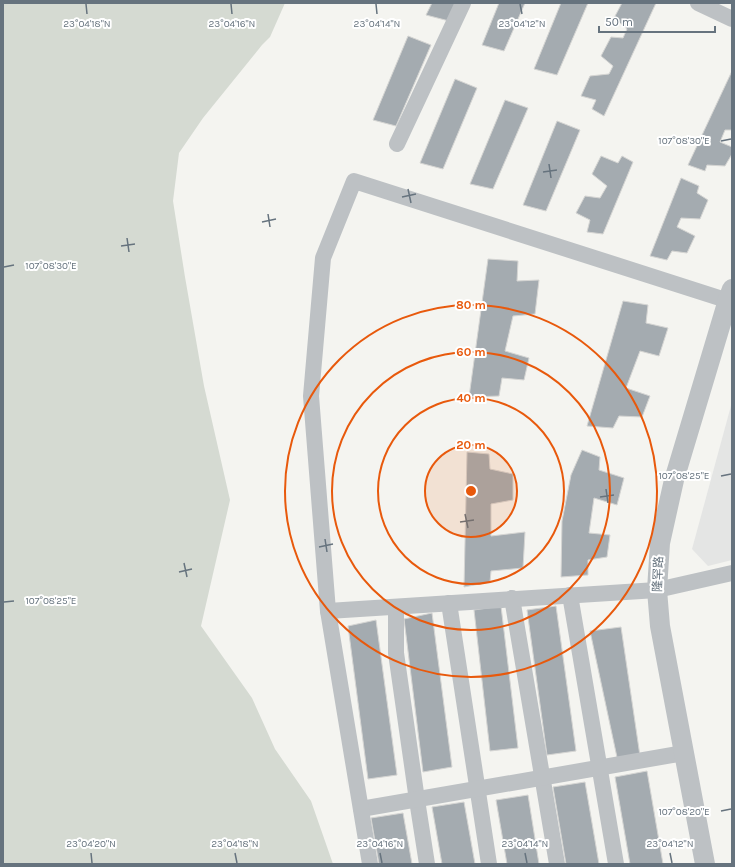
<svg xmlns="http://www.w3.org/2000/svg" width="735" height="867" font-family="Karla,'Noto Sans SC',sans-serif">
	<rect width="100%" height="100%" fill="#f4f4f0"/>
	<!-- built -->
	<polygon fill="#e4e5e4" points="732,402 732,560 708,566 692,549"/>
	<!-- green -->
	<polygon fill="#d5dad2" points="3,3 285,3 270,37 262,45 203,118 179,153 173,201 185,277 204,386 230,500 201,626 252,698 275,749 311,801 333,864 3,864"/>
	<!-- building -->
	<g fill="#a4abb0" stroke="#d5d5d3">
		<polygon points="432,3 457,3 449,21 426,15"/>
		<polygon points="499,3 525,3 504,51 482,45"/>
		<polygon points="561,3 588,3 557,75 534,69"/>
		<polygon points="622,3 656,3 604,116 592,109 596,100 581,96 590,76 609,74 613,66 601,56 611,37 623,38 627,29 614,18"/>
		<polygon points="408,36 431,45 396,126 373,120"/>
		<polygon points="732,71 732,130 725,130 720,142 732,147 732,154 725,166 707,165 705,171 688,165"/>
		<polygon points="455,79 477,88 443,169 420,163"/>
		<polygon points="505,100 528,108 493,189 470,184"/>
		<polygon points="557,121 580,130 546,211 523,205"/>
		<polygon points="601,156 618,163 622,156 633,162 603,234 587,232 590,220 576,213 585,196 600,198 607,186 592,174"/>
		<polygon points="681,178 699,186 697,193 708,200 700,219 681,218 677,227 695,236 687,253 672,251 667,260 650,256"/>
		<polygon points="488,259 518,261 517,281 539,280 535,314 513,316 505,351 529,358 524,380 502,378 499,396 469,397"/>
		<polygon points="623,301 648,305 646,323 668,328 659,356 640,351 626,388 650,396 642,417 619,416 613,428 587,426"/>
		<polygon points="582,450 600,457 599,470 624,478 617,505 594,498 589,533 610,535 607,557 588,560 588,575 561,577 562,521 571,475"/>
		<polygon points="467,452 489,454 490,469 513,474 513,500 491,504 491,536 525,532 523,568 491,571 490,582 464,587"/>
		<polygon points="501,606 518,748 490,751 474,610"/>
		<polygon points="556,606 576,751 547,755 527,610"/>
		<polygon points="432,613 452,767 423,772 404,619"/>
		<polygon points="376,620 397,775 368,779 348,626"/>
		<polygon points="621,627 640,756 618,762 590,631"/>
		<polygon points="647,771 663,864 630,864 615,777"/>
		<polygon points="585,782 599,864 566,864 553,787"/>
		<polygon points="528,795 539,864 507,864 496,800"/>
		<polygon points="464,802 475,864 442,864 432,807"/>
		<polygon points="403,813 412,864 379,864 371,818"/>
	</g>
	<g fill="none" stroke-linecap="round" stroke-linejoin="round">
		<!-- minor -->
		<g stroke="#bdc1c4" stroke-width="16">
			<polyline points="698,3 732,19"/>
			<polyline points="397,144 463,3"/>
			<polyline points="570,595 616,864"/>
			<polyline points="512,598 557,864"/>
			<polyline points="449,603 489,864"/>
			<polyline points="396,607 396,653 417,800 427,864"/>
			<polyline points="328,611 657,590 732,573"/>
			<polyline points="361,809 684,753"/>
			<polyline points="370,864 328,611 311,396 323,258 354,181 732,302"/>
		</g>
		<!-- tertiary -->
		<polyline stroke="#bdc1c4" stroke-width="20" points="705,864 660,626 657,590 660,543 674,480 728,300 732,289"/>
	</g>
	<!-- ticks -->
	<path fill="none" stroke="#66737e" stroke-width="1.5" d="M86,4L87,14M231,4L232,14M376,4L377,14M520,4L522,14M721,141L731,139M549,164L551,178M543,172L557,170M408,189L411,203M402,197L416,194M268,214L270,227M262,222L276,219M127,238L129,252M121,246L135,244M4,267L14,265M721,476L731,474M606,489L608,503M600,497L614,495M465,514L468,528M460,522L474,520M325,539L327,552M319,547L333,544M184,563L187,577M179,572L192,569M4,602L14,601M721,811L731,809M91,853L92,863M235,853L237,863M380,853L382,863M525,853L527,863M670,853L672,863"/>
	<!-- distance rings -->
	<circle cx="471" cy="491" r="46" fill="#e8590c" fill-opacity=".12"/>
	<g fill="none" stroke="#e8590c" stroke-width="2">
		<circle cx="471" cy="491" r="46"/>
		<circle cx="471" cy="491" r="93"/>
		<circle cx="471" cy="491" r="139"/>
		<circle cx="471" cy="491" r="186"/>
	</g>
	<g text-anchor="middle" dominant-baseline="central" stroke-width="4" stroke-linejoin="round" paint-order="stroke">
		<!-- street labels -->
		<g font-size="12" fill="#66737e" stroke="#fff">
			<text transform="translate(658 574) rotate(-88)">隆罕路</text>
		</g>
	</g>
	<g font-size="10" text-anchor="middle" fill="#66737e" stroke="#fff" stroke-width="4" stroke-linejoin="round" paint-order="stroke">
		<text x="87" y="27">23°04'18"N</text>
		<text x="232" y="27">23°04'16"N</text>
		<text x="377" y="27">23°04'14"N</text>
		<text x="522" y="27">23°04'12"N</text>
		<text x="684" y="144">107°08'30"E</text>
		<text x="51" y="269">107°08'30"E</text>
		<text x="684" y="479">107°08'25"E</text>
		<text x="51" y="604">107°08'25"E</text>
		<text x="684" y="815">107°08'20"E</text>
		<text x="91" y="847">23°04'20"N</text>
		<text x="235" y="847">23°04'18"N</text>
		<text x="380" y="847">23°04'16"N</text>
		<text x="525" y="847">23°04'14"N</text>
		<text x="670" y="847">23°04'12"N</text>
	</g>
	<circle cx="471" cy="491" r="6" fill="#e8590c" stroke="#fff" stroke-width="2"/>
	<g font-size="12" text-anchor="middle" font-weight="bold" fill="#e8590c" stroke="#fff" stroke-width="4" stroke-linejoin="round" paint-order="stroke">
		<text x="471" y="309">80 m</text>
		<text x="471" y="356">60 m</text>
		<text x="471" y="402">40 m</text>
		<text x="471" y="449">20 m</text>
	</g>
	<!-- border -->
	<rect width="735" height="867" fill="none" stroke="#66737e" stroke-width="8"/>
	<!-- scale -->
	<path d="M599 26v6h116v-6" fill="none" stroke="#66737e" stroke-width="2"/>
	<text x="605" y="26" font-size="12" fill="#66737e" stroke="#ffffff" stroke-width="3" paint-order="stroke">50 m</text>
</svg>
